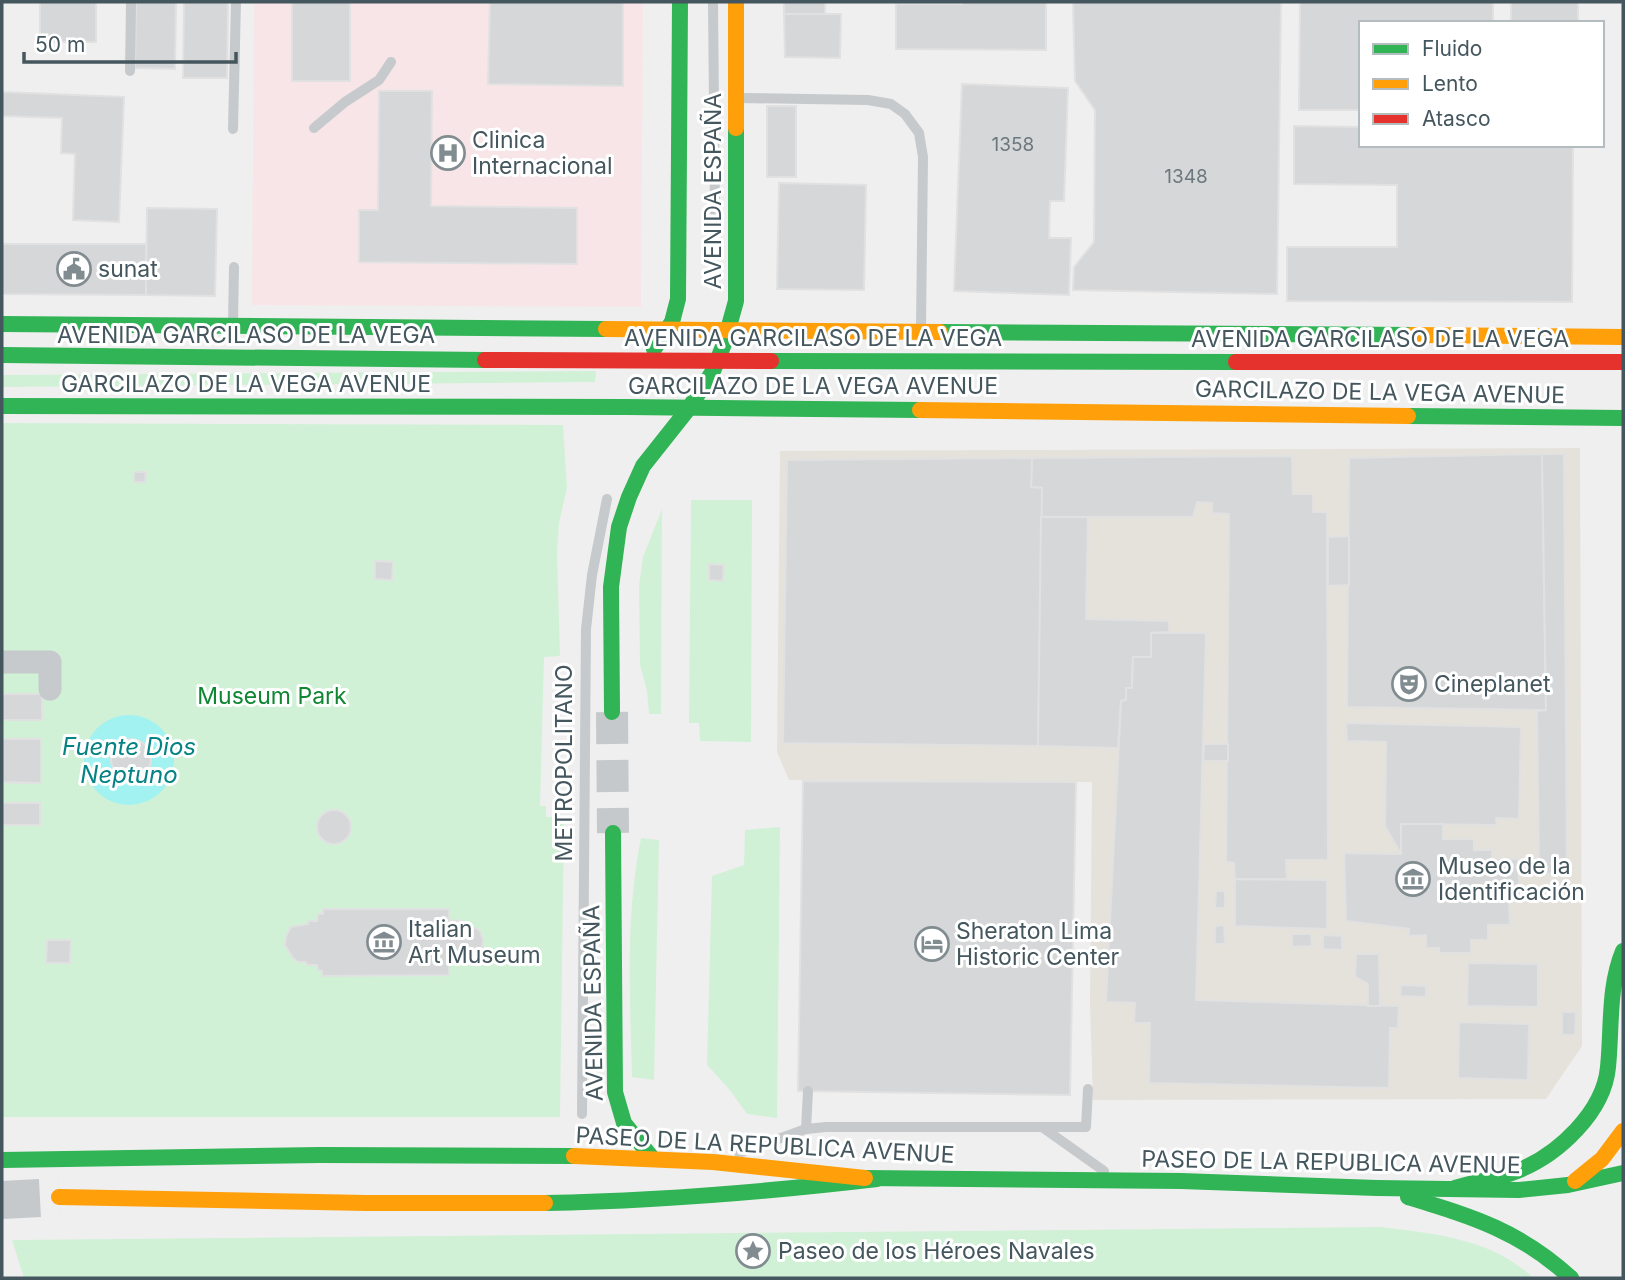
<svg xmlns="http://www.w3.org/2000/svg" width="1625" height="1280" font-family="Inter,sans-serif">
	<rect width="100%" height="100%" fill="#f0efef"/>
	<!-- commercial -->
	<polygon fill="#e5e2dc" points="1580,448 1582,1046 1546,1099 1093,1100 1090,1003 1092,782 789,780 777,752 780,451"/>
	<!-- medical -->
	<polygon fill="#f7e5e7" points="254,2 643,2 641,307 252,305"/>
	<!-- green -->
	<g fill="#d1f1d7">
		<polygon points="596,371 595,382 2,387 2,375"/>
		<polygon points="2,423 563,425 567,488 559,523 557,553 560,656 544,657 540,806 546,806 546,817 564,816 560,1117 2,1117"/>
		<polygon points="691,500 752,500 751,742 700,741 699,723 689,723"/>
		<polygon points="662,509 661,714 649,714 647,691 640,665 639,586 643,557"/>
		<polygon points="780,827 777,1118 747,1114 729,1089 707,1065 712,876 744,865 745,830"/>
		<path d="M641,838L659,840L654,1080L632,1077C630,998 625,916 641,838Z"/>
		<path d="M1380,1227C1432,1233 1494,1239 1533,1278H24L12,1240Z"/>
	</g>
	<!-- water -->
	<circle fill="#a2f2f2" cx="129" cy="760" r="45"/>
	<!-- building -->
	<g fill="#d6d7d8" stroke="#e1e1e2" stroke-width="2">
		<rect x="40" y="2" width="56" height="40"/>
		<polygon points="136,2 176,2 175,69 135,68"/>
		<polygon points="184,2 228,2 227,78 183,78"/>
		<rect x="292" y="2" width="58" height="79"/>
		<polygon points="490,2 623,2 623,86 488,84"/>
		<polygon points="784,2 825,2 825,15 784,14"/>
		<polygon points="962,2 1046,2 1046,50 896,49 896,4 962,4"/>
		<polygon points="1073,2 1281,2 1277,294 1073,290 1074,267 1094,242 1095,110 1075,81"/>
		<polygon points="1300,2 1493,2 1493,23 1361,23 1361,110 1299,110"/>
		<rect x="1511" y="2" width="67" height="21"/>
		<polygon points="784,14 841,14 840,58 785,57"/>
		<polygon points="962,84 1068,88 1064,201 1050,201 1049,238 1071,238 1069,295 954,291"/>
		<polygon points="379,91 432,91 431,206 577,208 577,264 359,262 359,210 378,210"/>
		<polygon points="2,92 124,97 119,222 73,220 75,154 61,153 62,118 2,116"/>
		<rect x="767" y="106" width="29" height="71"/>
		<polygon points="1294,126 1361,127 1361,145 1573,145 1572,302 1287,301 1287,247 1397,247 1397,185 1294,184"/>
		<polygon points="779,183 866,185 864,290 777,289"/>
		<polygon points="147,208 217,209 215,296 146,295"/>
		<polygon points="2,244 146,244 146,295 2,294"/>
		<polygon points="1542,454 1546,710 1347,707 1349,458"/>
		<polygon points="1542,454 1564,454 1567,871 1539,875 1537,711 1546,710"/>
		<polygon points="1292,456 1293,494 1313,494 1313,512 1327,512 1328,860 1286,860 1287,879 1235,879 1234,863 1226,862 1229,514 1212,513 1212,503 1197,502 1193,517 1041,517 1042,488 1031,487 1032,458"/>
		<polygon points="1032,458 1031,487 1042,488 1038,746 783,743 787,460"/>
		<polygon points="134,472 146,472 145,482 134,482"/>
		<polygon points="1041,517 1088,517 1086,619 1169,621 1169,632 1151,633 1151,657 1133,657 1132,688 1126,688 1126,700 1121,701 1118,748 1038,746"/>
		<polygon points="1349,536 1349,585 1328,586 1328,537"/>
		<polygon points="375,561 393,562 392,580 375,579"/>
		<polygon points="709,564 724,565 723,581 709,580"/>
		<polygon points="1151,633 1206,633 1196,1000 1399,1006 1398,1028 1390,1028 1389,1088 1149,1083 1150,1023 1134,1023 1135,1003 1106,1002 1121,701 1126,700 1126,688 1132,688 1133,657 1151,657"/>
		<rect x="2" y="694" width="40" height="26"/>
		<rect x="2" y="694" width="40" height="26"/>
		<polygon points="1346,723 1521,727 1519,819 1496,818 1497,825 1401,824 1401,854 1385,826 1386,742 1347,741"/>
		<polygon points="2,739 41,739 41,783 2,782"/>
		<polygon points="2,739 41,739 41,783 2,782"/>
		<circle cx="131" cy="759" r="20"/>
		<polygon points="1204,744 1228,744 1228,761 1203,761"/>
		<polygon points="803,781 1076,782 1070,1095 798,1091"/>
		<rect x="2" y="803" width="38" height="22"/>
		<rect x="2" y="803" width="38" height="22"/>
		<circle cx="334" cy="827" r="17"/>
		<polygon points="1401,824 1443,824 1443,839 1474,839 1474,850 1492,850 1492,859 1518,859 1520,897 1509,897 1510,925 1488,925 1488,940 1471,940 1471,953 1439,953 1439,948 1426,948 1426,935 1409,936 1409,929 1346,921 1344,853 1401,854"/>
		<polygon points="1235,879 1327,880 1327,929 1235,926"/>
		<polygon points="1216,891 1225,891 1225,908 1215,908"/>
		<polygon points="323,909 449,909 449,920 463,921 480,931 483,940 482,950 475,959 449,964 449,975 322,976 322,971 318,970 317,965 307,965 306,962 298,962 293,958 285,945 286,936 291,927 308,924 308,921 317,921 318,914 323,914"/>
		<polygon points="1224,925 1225,944 1215,944 1215,926"/>
		<polygon points="1292,934 1311,934 1312,946 1292,947"/>
		<polygon points="1323,935 1342,936 1342,950 1323,949"/>
		<polygon points="47,940 71,940 70,963 46,963"/>
		<polygon points="1356,954 1379,954 1380,1006 1368,1006 1368,984 1355,977"/>
		<polygon points="1468,963 1538,964 1538,1007 1467,1006"/>
		<polygon points="1401,985 1426,986 1426,997 1400,996"/>
		<polygon points="1562,1012 1576,1012 1575,1035 1562,1035"/>
		<polygon points="1459,1022 1529,1024 1528,1080 1458,1078"/>
	</g>
	<g fill="none" stroke-linecap="round" stroke-linejoin="round">
		<!-- secondary-tunnel -->
		<polyline stroke="#c5c9cb" stroke-width="32" stroke-dasharray="32 16" stroke-linecap="butt" points="612,712 613,833"/>
		<!-- highway-tunnel -->
		<polyline stroke="#c5c9cb" stroke-width="38" stroke-dasharray="38 19" stroke-linecap="butt" points="2,1200 59,1197"/>
		<!-- lane -->
		<g stroke="#c6cacc" stroke-width="10">
			<polyline points="713,2 715,212"/>
			<polyline points="130,71 131,2"/>
			<polyline points="740,98 868,100 891,104 905,114 919,133 923,157 921,327"/>
			<polyline points="314,128 345,102 379,80 391,62"/>
			<polyline points="233,129 236,2"/>
			<polyline points="233,323 234,267"/>
			<polyline points="582,1114 586,629 592,575 607,499"/>
			<polyline points="1042,1127 1086,1127 1088,1089"/>
			<polyline points="806,1129 808,1091"/>
			<polyline points="739,1153 806,1129 826,1127 1042,1127 1104,1171"/>
		</g>
		<!-- street -->
		<polyline stroke="#c6cacc" stroke-width="23" points="2,662 50,662 50,689"/>
		<!-- fast -->
		<g stroke="#30b455" stroke-width="16">
			<polyline points="2,324 606,329"/>
			<polyline points="940,332 1412,335"/>
			<polyline points="654,349 672,322 678,299 680,2"/>
			<polyline points="2,355 485,360"/>
			<polyline points="771,361 1236,362"/>
			<polyline points="2,406 626,407 920,410"/>
			<polyline points="1408,416 1623,418"/>
			<polyline points="612,712 611,587 619,527 629,497 643,466 689,408 713,371 724,344 736,301 736,128"/>
			<polyline points="613,833 615,1092 624,1123 653,1159"/>
			<polyline points="2,1160 320,1155 574,1156"/>
			<polyline points="865,1178 1181,1181 1377,1188"/>
			<polyline points="1377,1188 1519,1190 1568,1185 1623,1173"/>
			<path d="M1455,1188C1475,1182 1497,1179 1517,1171C1558,1155 1604,1112 1608,1067C1612,1028 1608,987 1623,951"/>
			<path d="M1408,1197C1473,1217 1520,1231 1571,1278"/>
			<path d="M545,1203C656,1201 766,1192 877,1179"/>
		</g>
		<!-- slow -->
		<g stroke="#ff9f0a" stroke-width="16">
			<polyline points="736,2 736,128"/>
			<polyline points="606,329 940,332"/>
			<polyline points="1412,335 1623,337"/>
			<polyline points="920,410 1408,416"/>
			<polyline points="574,1156 713,1162 865,1178"/>
			<polyline points="1575,1181 1602,1159 1623,1131"/>
			<polyline points="59,1197 366,1203 545,1203"/>
		</g>
		<!-- jam -->
		<g stroke="#e5322d" stroke-width="16">
			<polyline points="485,360 771,361"/>
			<polyline points="1236,362 1623,362"/>
		</g>
	</g>
	<!-- icons -->
	<defs>
		<g id="hospital-ring" transform="scale(1.75)"><circle r="9.5" fill="#fff" stroke="#818c91" stroke-width="1.5"/><path d="M-5-5h3v3.5h4V-5h3V5h-3V1.5h-4V5h-3Z" fill="#818c91"/></g>
		<g id="civic-ring" transform="scale(1.75)"><circle r="9.5" fill="#fff" stroke="#818c91" stroke-width="1.5"/><path d="M-.6-6.5H3V-4.5H.6V-3L4-1V1h2V6H-6V1h2V-1L-.6-3ZM-1.2 2.5V6h2.4V2.5Z" fill="#818c91"/></g>
		<g id="theatre-ring" transform="scale(1.75)"><circle r="9.5" fill="#fff" stroke="#818c91" stroke-width="1.5"/><path d="M-5-5.5Q0-4 5-5.5V0Q5 5 0 6Q-5 5-5 0ZM-3.3-2.5H-1v1.5H-3.3ZM1-2.5H3.3v1.5H1ZM-2.8 1Q0 5.5 2.8 1Z" fill="#818c91"/></g>
		<g id="museum-ring" transform="scale(1.75)"><circle r="9.5" fill="#fff" stroke="#818c91" stroke-width="1.5"/><path d="M0-6L6-3V-2H-6V-3ZM-5-1h2V3h-2ZM-1-1h2V3h-2ZM3-1h2V3H3ZM-6 4H6V6H-6Z" fill="#818c91"/></g>
		<g id="hotel-ring" transform="scale(1.75)"><circle r="9.5" fill="#fff" stroke="#818c91" stroke-width="1.5"/><path d="M-6-4.5h1.5V1H6V5H4.5V3h-9V5H-6ZM-4 0a1.8 1.8 0 1 1 3.6 0ZM.5 0V-2.5h3Q6-2.5 6 0Z" fill="#818c91"/></g>
		<g id="sight-ring" transform="scale(1.75)"><circle r="9.5" fill="#fff" stroke="#818c91" stroke-width="1.5"/><path d="M0-6L1.8-2.2L6-1.7L2.9 1.2L3.7 5.4L0 3.3L-3.7 5.4L-2.9 1.2L-6-1.7L-1.8-2.2Z" fill="#818c91"/></g>
	</defs>
	<g fill-rule="evenodd">
		<use href="#hospital-ring" x="448" y="153"/>
		<use href="#civic-ring" x="74" y="269"/>
		<use href="#theatre-ring" x="1409" y="684"/>
		<use href="#museum-ring" x="1413" y="879"/>
		<use href="#museum-ring" x="384" y="942"/>
		<use href="#hotel-ring" x="932" y="944"/>
		<use href="#sight-ring" x="753" y="1251"/>
	</g>
	<g text-anchor="middle" dominant-baseline="central" stroke-width="6" stroke-linejoin="round" paint-order="stroke">
		<!-- number labels -->
		<g font-size="19" fill="#6b787e">
			<text x="1013" y="144">1358</text>
			<text x="1186" y="176">1348</text>
		</g>
		<!-- poi labels -->
		<g font-size="23" fill="#45575e" stroke="#fff" text-anchor="start">
			<text x="472" y="140">Clinica<tspan x="472" dy="26">Internacional</tspan></text>
			<text x="98" y="269">sunat</text>
			<text x="1434" y="684">Cineplanet</text>
			<text x="1438" y="866">Museo de la<tspan x="1438" dy="26">Identificación</tspan></text>
			<text x="408" y="929">Italian<tspan x="408" dy="26">Art Museum</tspan></text>
			<text x="956" y="931">Sheraton Lima<tspan x="956" dy="26">Historic Center</tspan></text>
			<text x="778" y="1251">Paseo de los Héroes Navales</text>
		</g>
		<!-- street labels -->
		<g font-size="23" fill="#45575e" stroke="#fff">
			<text transform="translate(713 191) rotate(-90)">AVENIDA ESPAÑA</text>
			<text x="246" y="335">AVENIDA GARCILASO DE LA VEGA</text>
			<text x="813" y="338">AVENIDA GARCILASO DE LA VEGA</text>
			<text x="1380" y="339">AVENIDA GARCILASO DE LA VEGA</text>
			<text x="246" y="384">GARCILAZO DE LA VEGA AVENUE</text>
			<text x="813" y="386">GARCILAZO DE LA VEGA AVENUE</text>
			<text transform="translate(1380 392) rotate(1)">GARCILAZO DE LA VEGA AVENUE</text>
			<text transform="translate(564 763) rotate(-90)">METROPOLITANO</text>
			<text transform="translate(593 1003) rotate(-91)">AVENIDA ESPAÑA</text>
			<text transform="translate(765 1145) rotate(3)">PASEO DE LA REPUBLICA AVENUE</text>
			<text transform="translate(1331 1162) rotate(1)">PASEO DE LA REPUBLICA AVENUE</text>
		</g>
		<!-- park labels -->
		<g font-size="23" fill="#0e8632" stroke="#fff">
			<text x="272" y="696">Museum Park</text>
		</g>
		<!-- water labels -->
		<g font-size="24" font-style="italic" fill="#058384" stroke="#fff">
			<text x="129" y="746">Fuente Dios<tspan x="129" dy="28">Neptuno</tspan></text>
		</g>
	</g>
	<!-- border -->
	<rect width="1625" height="1280" fill="none" stroke="#45575e" stroke-width="7"/>
	<!-- legend -->
	<rect x="1359" y="21" width="245" height="126" fill="#ffffff" stroke="#b5bcbf" stroke-width="2"/>
	<rect x="1373" y="44" width="35" height="10" fill="#30b455" stroke="#b5bcbf" stroke-width="2"/>
	<text x="1422" y="56" font-size="21" fill="#45575e">Fluido</text>
	<rect x="1373" y="79" width="35" height="10" fill="#ff9f0a" stroke="#b5bcbf" stroke-width="2"/>
	<text x="1422" y="91" font-size="21" fill="#45575e">Lento</text>
	<rect x="1373" y="114" width="35" height="10" fill="#e5322d" stroke="#b5bcbf" stroke-width="2"/>
	<text x="1422" y="126" font-size="21" fill="#45575e">Atasco</text>
	<!-- scale -->
	<path d="M24 52v10h212v-10" fill="none" stroke="#45575e" stroke-width="3.5"/>
	<text x="35" y="52" font-size="21" fill="#45575e" stroke="#ffffff" stroke-width="5" paint-order="stroke">50 m</text>
</svg>
